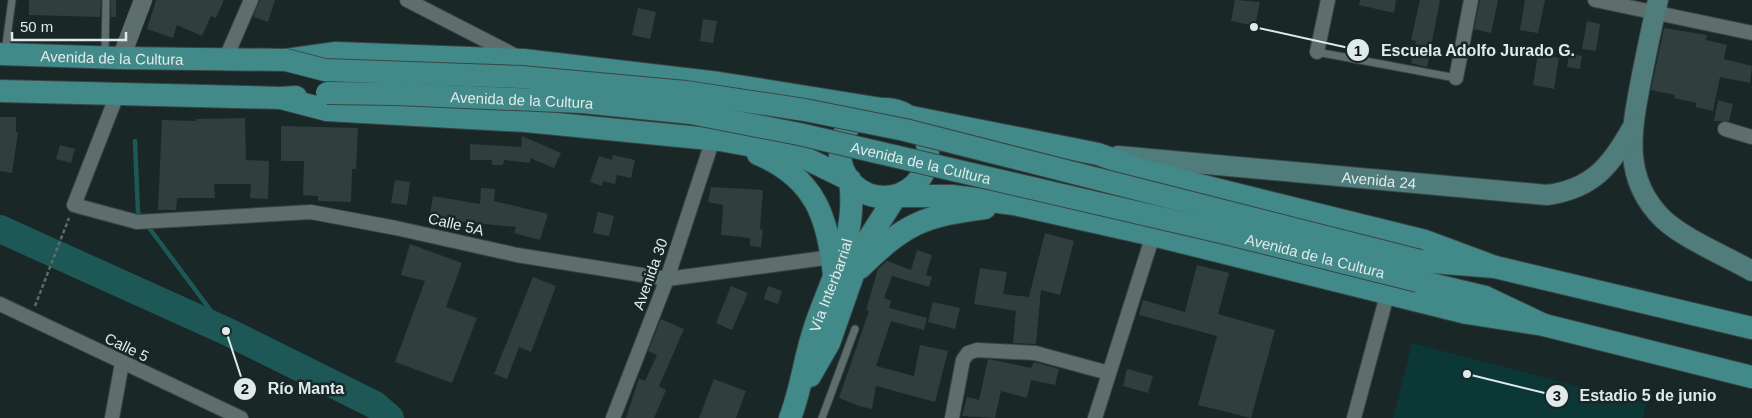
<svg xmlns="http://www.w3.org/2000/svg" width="1752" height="418" font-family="Arial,sans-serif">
	<rect width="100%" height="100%" fill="#192727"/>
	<!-- green -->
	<polygon fill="#0b3737" points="1412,343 1646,404 1643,418 1393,418"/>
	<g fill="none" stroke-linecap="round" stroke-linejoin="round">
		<!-- stream -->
		<g stroke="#1d5756" stroke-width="4.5">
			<polyline points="135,141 138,213 142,218"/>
			<polyline points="147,225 226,331"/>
		</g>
		<!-- river -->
		<polyline stroke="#1d5756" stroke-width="28" points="0,229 226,331 375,405 390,418"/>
	</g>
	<!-- building -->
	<g fill="#303f3e">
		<polygon points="29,0 101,0 100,17 29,15"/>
		<rect x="111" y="0" width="5" height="17"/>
		<polygon points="156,0 224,0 216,18 211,16 202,36 177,25 173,38 147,29"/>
		<polygon points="260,0 275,0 268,22 253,17"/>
		<polygon points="1235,0 1260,2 1255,26 1231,21"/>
		<polygon points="1360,0 1396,0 1394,13 1359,5"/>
		<polygon points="1420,0 1440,0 1427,67 1411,63 1416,41 1411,40"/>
		<polygon points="1480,0 1498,0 1491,33 1474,29"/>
		<polygon points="1525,0 1545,0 1538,33 1520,30"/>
		<polygon points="638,8 656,12 650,39 632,35"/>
		<polygon points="703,19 717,21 713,43 700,41"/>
		<polygon points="1587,21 1600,24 1596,51 1582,49"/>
		<polygon points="1664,28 1707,35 1706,40 1727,45 1724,59 1752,66 1750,83 1720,77 1713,111 1696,107 1696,103 1674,98 1675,95 1651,90"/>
		<polygon points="1569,53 1582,56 1580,69 1567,67"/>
		<polygon points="1538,54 1559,58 1554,89 1533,85"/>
		<polygon points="1718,100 1733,104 1729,121 1714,121"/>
		<polygon points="0,117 16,117 16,132 18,132 12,173 0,171"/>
		<polygon points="245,118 246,160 269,161 268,199 250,198 251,184 214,184 215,198 177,198 176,210 158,210 162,120 196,121 196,119"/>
		<polygon points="281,126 358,128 356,169 352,169 351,202 318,201 318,196 303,195 304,161 281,161"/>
		<polygon points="522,136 561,153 554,168 530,158 530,163 504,160 503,165 492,165 492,160 470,160 470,144 521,147"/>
		<polygon points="60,145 75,149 71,163 56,159"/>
		<polygon points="613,155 635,160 631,178 617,175 615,184 603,181 602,186 590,182 599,156 612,160"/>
		<polygon points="395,180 410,182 407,205 391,203"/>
		<polygon points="711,187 763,190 760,229 763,230 761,247 750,246 750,238 721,235 723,205 708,202"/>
		<polygon points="481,188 495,189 494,201 548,214 540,240 514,233 516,227 454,221 453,224 429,220 433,196 480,204"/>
		<polygon points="598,212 614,216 609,236 593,233"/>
		<polygon points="1045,233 1074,241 1060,295 1041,290 1036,344 1013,343 1016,311 974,304 980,268 1007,272 1003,294 1029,297"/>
		<polygon points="410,244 462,263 446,307 477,318 452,383 395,362 425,281 401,275"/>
		<polygon points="917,250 932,255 926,275 932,277 929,287 892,276 884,298 891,301 889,308 927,318 924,330 891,321 876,366 914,376 920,345 948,351 935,402 876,386 872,409 859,406 839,398 869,311 866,310 878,269 887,261 911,270"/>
		<polygon points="1197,265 1229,273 1218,314 1275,330 1251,418 1198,405 1217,336 1139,315 1143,300 1185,312"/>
		<polygon points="533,277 556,286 531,352 519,347 507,379 494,374"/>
		<polygon points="731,286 748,293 732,330 716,323"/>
		<polygon points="768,286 782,291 778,304 764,299"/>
		<polygon points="933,302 960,308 955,329 928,322"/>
		<polygon points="661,319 684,329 659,386 666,390 654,418 626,418 639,378 645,381 657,355 648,351"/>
		<polygon points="988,359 1031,368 1034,362 1059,369 1055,385 1031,380 1027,398 1001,391 995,418 962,416 967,397 979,400"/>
		<polygon points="1127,369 1153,376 1148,393 1123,386"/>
		<polygon points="714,379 746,391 736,418 699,418"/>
	</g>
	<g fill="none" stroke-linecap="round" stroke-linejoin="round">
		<!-- service casing -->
		<g stroke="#394444" stroke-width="9">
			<g id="service">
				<polyline points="5,52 12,0"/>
				<polyline points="1317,52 1456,78"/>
				<polyline points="105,54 106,0"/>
				<polyline points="822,418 855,329"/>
			</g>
		</g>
		<!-- minor casing -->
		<g stroke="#394444" stroke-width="16">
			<g id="minor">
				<polyline points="407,0 516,56"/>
				<polyline points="1595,0 1752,33"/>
				<polyline points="1317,52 1328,0"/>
				<polyline points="225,60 251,0"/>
				<polyline points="1456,78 1471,0"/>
				<polyline points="117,95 74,205 137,222 311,212 396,228 517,255 667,279 832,257"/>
				<polyline points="1725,129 1752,137"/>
				<polyline points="0,304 241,418"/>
				<polyline points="112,418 122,363"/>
				<polyline points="613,418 667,279 713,139"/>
				<polyline points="952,418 963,360 968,353 977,350 1035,353 1109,373"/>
				<polyline points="1095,418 1153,235"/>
				<polyline points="1354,418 1387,295"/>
			</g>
		</g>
		<!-- tertiary casing -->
		<g stroke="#394444" stroke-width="19">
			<polyline id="tertiary" points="121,58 143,0"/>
		</g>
		<!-- secondary casing -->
		<g stroke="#394444" stroke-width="22">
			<g id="secondary">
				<path d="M1658,0C1652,25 1647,50 1642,75C1632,127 1620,177 1663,219C1684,239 1726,256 1752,271"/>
				<path id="s1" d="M1118,156L1547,195C1592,189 1611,166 1632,128"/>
			</g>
		</g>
		<!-- primary casing -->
		<g stroke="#394444" stroke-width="24">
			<g id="primary">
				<path id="s2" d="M0,54L121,58L286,60L336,53L523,60L719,83L894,111"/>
				<polyline points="0,91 281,98 296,97"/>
				<polyline points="281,98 327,110 526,121 720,140 776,150 807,159 850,180"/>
				<circle cx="884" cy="153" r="44"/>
				<polyline points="906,116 1098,154 1147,172 1425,241 1495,267"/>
				<path d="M758,154C815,178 828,217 834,275"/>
				<polyline points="896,196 952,196 1014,204 1153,235 1467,313 1544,325"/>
				<polyline points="1420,261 1495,267 1752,328"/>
				<path d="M860,268C905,224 922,216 985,208"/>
				<polyline points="1418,281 1485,297 1544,325 1752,377"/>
				<polyline points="810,376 829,343 862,249 896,196"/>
				<path id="s3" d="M790,418C801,390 804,361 813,333C830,278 858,240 850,180"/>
			</g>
		</g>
		<!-- path -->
		<polyline stroke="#5e6a6a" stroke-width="2.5" stroke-dasharray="4 2.5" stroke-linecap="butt" points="35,306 69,218"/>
		<!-- service -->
		<use href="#service" stroke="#5d6e6d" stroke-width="7"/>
		<!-- minor -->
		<use href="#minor" stroke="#5d6e6d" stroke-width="14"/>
		<!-- tertiary -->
		<use href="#tertiary" stroke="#5d6e6d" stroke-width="18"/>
		<!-- secondary -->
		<use href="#secondary" stroke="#507c7b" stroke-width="20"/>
		<!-- primary -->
		<use href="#primary" stroke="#428a89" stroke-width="22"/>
		<!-- primary-bridge casing -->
		<g stroke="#394444" stroke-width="24" stroke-linecap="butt">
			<g id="primary-bridge">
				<polyline points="286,60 325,70 521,77 686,92 805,110 905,130 1420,261"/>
				<path id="s4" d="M327,93L396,94L583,102L691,113L799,134L1221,232L1418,281"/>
			</g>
		</g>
		<!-- primary-bridge -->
		<use href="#primary-bridge" stroke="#428a89" stroke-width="22"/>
	</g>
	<g text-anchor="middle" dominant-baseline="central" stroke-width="5" stroke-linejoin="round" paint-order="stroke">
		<!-- street labels -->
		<g font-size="15" fill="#e1eaea" stroke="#192727">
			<text stroke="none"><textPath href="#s2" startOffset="112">Avenida de la Cultura</textPath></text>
			<text stroke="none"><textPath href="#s4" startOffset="195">Avenida de la Cultura</textPath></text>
			<text stroke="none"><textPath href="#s4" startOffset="600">Avenida de la Cultura</textPath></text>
			<text stroke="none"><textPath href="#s1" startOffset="262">Avenida 24</textPath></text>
			<text transform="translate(456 224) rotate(13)">Calle 5A</text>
			<text stroke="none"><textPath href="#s4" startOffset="1005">Avenida de la Cultura</textPath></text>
			<text transform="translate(650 274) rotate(-70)">Avenida 30</text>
			<text stroke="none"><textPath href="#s3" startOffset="139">Vía Interbarrial</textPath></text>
			<text transform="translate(127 347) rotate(26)">Calle 5</text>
		</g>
	</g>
	<!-- callouts -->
	<path fill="none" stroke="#e1eaea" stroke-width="2" d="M1254 27L1358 50M226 331L245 389M1467 374L1557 396"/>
	<g fill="#e1eaea" stroke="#192727" stroke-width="2">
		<circle cx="1254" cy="27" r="5"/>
		<circle cx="226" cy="331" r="5"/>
		<circle cx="1467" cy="374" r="5"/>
		<circle cx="1358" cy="50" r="12"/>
		<circle cx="245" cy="389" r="12"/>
		<circle cx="1557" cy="396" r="12"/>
	</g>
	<g font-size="15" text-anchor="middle" font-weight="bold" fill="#111">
		<text x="1358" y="56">1</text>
		<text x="245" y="394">2</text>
		<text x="1557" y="401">3</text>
	</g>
	<g font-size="16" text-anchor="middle" font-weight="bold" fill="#e1eaea" stroke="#192727" stroke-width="5" stroke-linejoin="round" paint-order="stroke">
		<text x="1478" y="56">Escuela Adolfo Jurado G.</text>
		<text x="306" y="394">Río Manta</text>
		<text x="1648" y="401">Estadio 5 de junio</text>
	</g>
	<!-- scale -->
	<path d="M12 32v8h114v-8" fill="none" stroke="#e1eaea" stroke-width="2.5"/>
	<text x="20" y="32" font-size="15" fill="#e1eaea" stroke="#192727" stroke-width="4" paint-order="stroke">50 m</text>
</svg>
